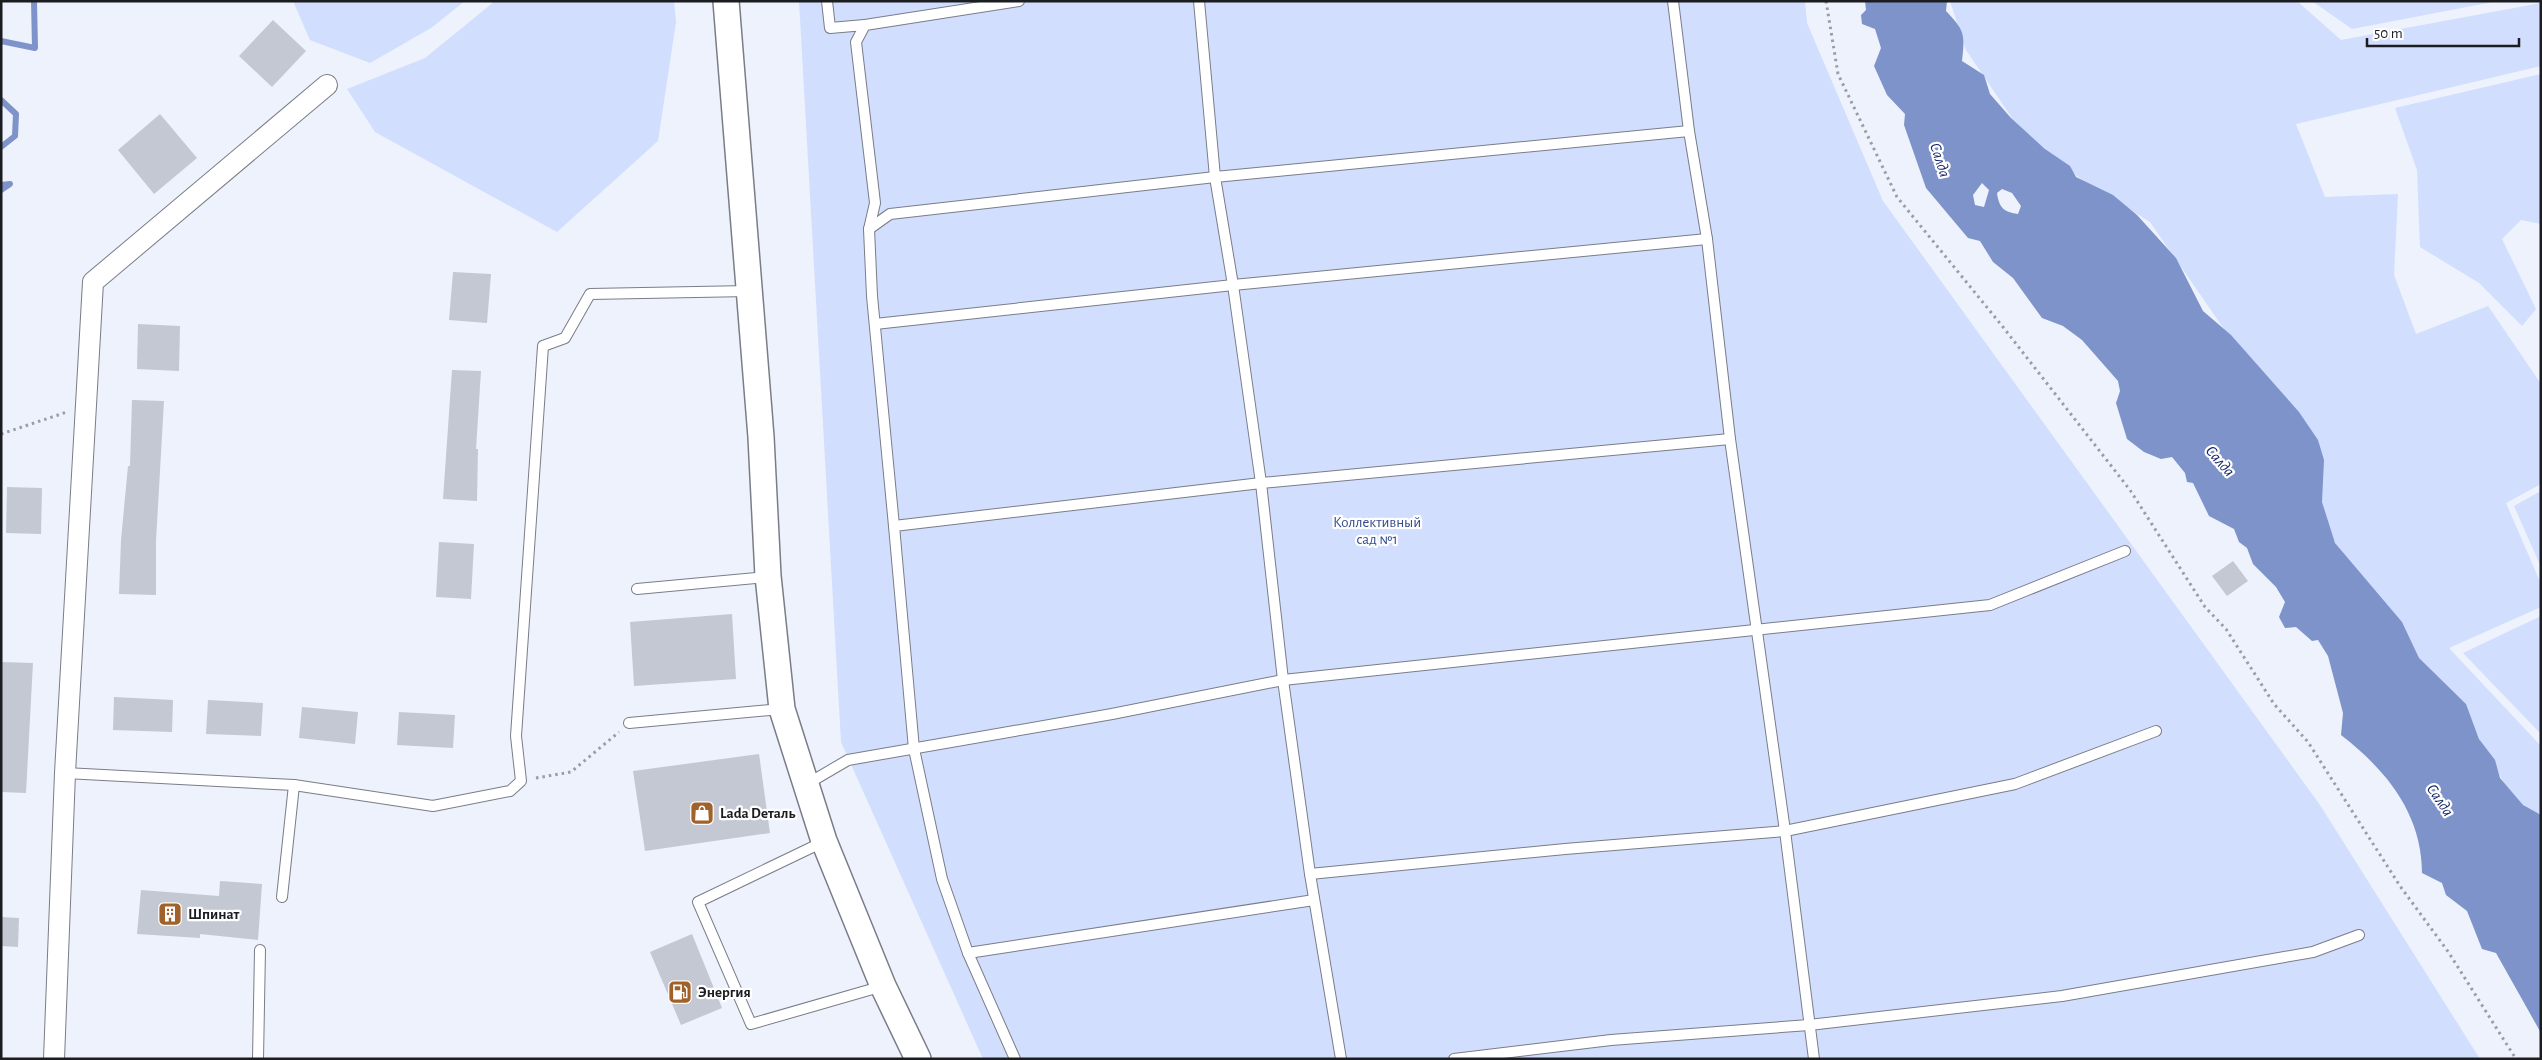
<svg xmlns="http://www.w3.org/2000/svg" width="2542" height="1060" font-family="'Alegreya Sans',sans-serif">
	<rect width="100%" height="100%" fill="#edf2fc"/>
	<!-- green -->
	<g fill="#d1defe">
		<polygon points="293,1 465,1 431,28 370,63 310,40"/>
		<polygon points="495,1 674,1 676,22 658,141 557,232 375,132 347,89 425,58"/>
		<polygon points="799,1 1805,1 1807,23 1883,201 2320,805 2480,1059 983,1059 841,742"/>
		<polygon points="1950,1 2297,1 2341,40 2541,3 2541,66 2296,124 2325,197 2398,194 2394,275 2416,334 2488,306 2541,384 2541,484 2506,503 2541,584 2541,607 2449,648 2541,746 2541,817 2514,800 2481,743 2467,708 2417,659 2341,554 2226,332 2150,222 2078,177 2016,124 1966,50"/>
		<polygon points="2312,1 2498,1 2352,29"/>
		<polygon points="2541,74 2541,224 2521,220 2502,239 2536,309 2522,326 2479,283 2420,247 2417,170 2395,108"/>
		<polygon points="2541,491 2541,567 2514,506"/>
		<polygon points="2541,616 2541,734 2463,653"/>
	</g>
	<!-- water -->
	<path fill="#7e93c9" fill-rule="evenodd" d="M1865,1H1947L1946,11C1965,31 1965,34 1962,61L1984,75L1990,94L2011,118L2045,149L2070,166L2076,177L2113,195L2137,215L2176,258L2203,311L2231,335L2299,412L2318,440L2324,460L2322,502L2335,543L2402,622L2419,658L2466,704L2479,739L2495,760L2500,778L2523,805L2541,815V1033L2496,953L2482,949L2467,911L2446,895L2442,883L2422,873C2422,813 2385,769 2341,735L2343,713L2328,656L2318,640L2312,641L2296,627L2285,628L2279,617L2285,602L2276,587L2253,564L2247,548L2239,542L2234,529L2209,516L2193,483L2187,482L2185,473L2172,457L2161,459L2144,452L2127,439L2116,403L2120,391L2118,381L2082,340L2063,326L2042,318L2013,278L1993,262L1980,241L1968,238L1926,188L1904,125L1905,114L1887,95L1874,66L1881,48L1875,29L1862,24L1861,15L1866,10ZM1982,183L1989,190L1984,207L1975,205L1973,195ZM2002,189L2012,193L2021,206L2018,214C2004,212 1999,208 1997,193Z"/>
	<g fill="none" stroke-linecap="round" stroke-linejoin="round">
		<!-- stream -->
		<g stroke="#7e93c9" stroke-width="6">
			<polyline points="1,41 35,48 34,1"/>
			<polyline points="1,100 16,114 15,136 1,147"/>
			<polyline points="1,185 10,184 1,190"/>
		</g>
	</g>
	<!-- building -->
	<g fill="#c4c8d2">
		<polygon points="273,20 306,51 272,87 239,56"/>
		<polygon points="160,114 197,158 154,194 118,150"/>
		<polygon points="453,272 491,274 487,323 449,320"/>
		<polygon points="138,324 180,326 179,371 137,369"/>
		<polygon points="452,370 481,371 476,449 478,449 477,501 443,499"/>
		<polygon points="132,400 164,401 156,541 156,595 119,594 121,540 128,466 130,466"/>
		<polygon points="7,487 42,488 41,534 6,533"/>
		<polygon points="439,542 474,544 471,599 436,597"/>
		<polygon points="2233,561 2248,581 2227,596 2212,576"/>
		<polygon points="732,614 736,679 634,686 630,622"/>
		<polygon points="1,662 33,663 26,793 1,792"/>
		<polygon points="114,697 173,700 172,732 113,730"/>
		<polygon points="208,700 263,703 261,736 206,734"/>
		<polygon points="302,707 358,712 355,744 299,738"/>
		<polygon points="399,712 455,715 453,748 397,745"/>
		<polygon points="759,754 770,833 645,851 633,771"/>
		<polygon points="220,881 262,884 258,940 200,934 200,938 137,934 141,890 219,896"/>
		<polygon points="1,917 19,918 18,947 1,946"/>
		<polygon points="692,934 722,1008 681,1025 650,952"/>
	</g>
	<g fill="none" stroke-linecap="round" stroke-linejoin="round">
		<!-- service casing -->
		<g stroke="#7a7d87" stroke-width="12">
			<g id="service">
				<polyline points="827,1 830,28 865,25"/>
				<polyline points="1199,1 1215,177 1233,285 1261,483 1283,680 1310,874 1341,1059"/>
				<polyline points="1673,1 1689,131 1707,239 1730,439 1785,831 1814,1059"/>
				<polyline points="869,229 875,203 856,42 865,25 1019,1"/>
				<polyline points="875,324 1233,285 1707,239"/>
				<polyline points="894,526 872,296 869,229 890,214 1215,177 1689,131"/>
				<polyline points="637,589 767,577"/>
				<polyline points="629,723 781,709"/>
				<polyline points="65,773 294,785 433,806 510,791 521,781 516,736 543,346 565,338 590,294 749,291"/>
				<polyline points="807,784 848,760 1112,714 1283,680 1990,605 2125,551"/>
				<polyline points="823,842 698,902 751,1024 883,986"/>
				<polyline points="1310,874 1565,849 1785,831 2015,784 2156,731"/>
				<polyline points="282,897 294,785"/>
				<polyline points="968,953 1314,900"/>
				<polyline points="258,1059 260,950"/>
				<polyline points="1015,1059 968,953 942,879 914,749 894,526 1261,483 1730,439"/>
				<polyline points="1454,1059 1611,1040 1809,1025 2062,996 2313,952 2359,935"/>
			</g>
		</g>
		<!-- minor casing -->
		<g stroke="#7a7d87" stroke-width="22">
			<polyline id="minor" points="54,1059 65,773 93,282 327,85"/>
		</g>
		<!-- tertiary casing -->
		<g stroke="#7a7d87" stroke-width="28">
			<polyline id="tertiary" points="726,1 761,437 768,576 782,709 824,841 883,986 918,1059"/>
		</g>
		<!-- path -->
		<g stroke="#999da4" stroke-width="3" stroke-dasharray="2.5 4" stroke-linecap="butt">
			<polyline points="1826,1 1838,74 1897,197 2003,327 2130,490 2205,607 2226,629 2274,704 2308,742 2400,886 2449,953 2516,1059"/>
			<polyline points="1,434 67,412"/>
			<polyline points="536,778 571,772 619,732"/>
		</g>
		<!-- service -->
		<use href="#service" stroke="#fff" stroke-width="10"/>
		<!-- minor -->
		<use href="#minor" stroke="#fff" stroke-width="20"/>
		<!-- tertiary -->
		<use href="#tertiary" stroke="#fff" stroke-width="25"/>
	</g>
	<!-- icons -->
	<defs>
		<g id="shop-square" transform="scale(1.25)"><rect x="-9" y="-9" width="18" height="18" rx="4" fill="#a1612a" stroke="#fff"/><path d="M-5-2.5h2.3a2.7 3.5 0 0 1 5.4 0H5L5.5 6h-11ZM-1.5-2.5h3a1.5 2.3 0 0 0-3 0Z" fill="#fff"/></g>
		<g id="building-square" transform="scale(1.25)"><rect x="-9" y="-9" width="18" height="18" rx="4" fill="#a1612a" stroke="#fff"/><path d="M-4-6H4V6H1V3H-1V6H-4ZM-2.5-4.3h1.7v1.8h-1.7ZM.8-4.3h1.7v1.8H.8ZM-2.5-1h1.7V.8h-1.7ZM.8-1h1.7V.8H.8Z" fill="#fff"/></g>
		<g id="fuel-square" transform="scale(1.25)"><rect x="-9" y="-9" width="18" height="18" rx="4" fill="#a1612a" stroke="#fff"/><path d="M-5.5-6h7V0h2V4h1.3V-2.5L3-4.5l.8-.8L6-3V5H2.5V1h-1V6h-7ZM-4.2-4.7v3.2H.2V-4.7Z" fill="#fff"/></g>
	</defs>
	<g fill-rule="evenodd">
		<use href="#shop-square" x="702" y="813"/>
		<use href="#building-square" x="170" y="914"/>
		<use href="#fuel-square" x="680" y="992"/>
	</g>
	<g text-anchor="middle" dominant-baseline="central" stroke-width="4.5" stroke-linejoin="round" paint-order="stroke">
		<!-- park labels -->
		<g font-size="15" fill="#354b8e" stroke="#fff">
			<text x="1377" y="522">Коллективный<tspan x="1377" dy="17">сад №1</tspan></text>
		</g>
		<!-- poi labels -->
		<g font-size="15" font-weight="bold" fill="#1c1d21" stroke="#fff" text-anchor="start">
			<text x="720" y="813">Lada Dеталь</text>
			<text x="188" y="914">Шпинат</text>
			<text x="698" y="992">Энергия</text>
		</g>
		<!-- water labels -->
		<g font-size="16" font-style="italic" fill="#152564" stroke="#fff">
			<text transform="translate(1940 160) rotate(72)">Салда</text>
			<text transform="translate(2220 461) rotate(49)">Салда</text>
			<text transform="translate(2440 800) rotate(56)">Салда</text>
		</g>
	</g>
	<!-- border -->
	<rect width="2542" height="1060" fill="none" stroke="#1c1d21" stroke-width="5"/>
	<!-- scale -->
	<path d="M2367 38v8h152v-8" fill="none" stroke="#1c1d21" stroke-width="2.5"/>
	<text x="2374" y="38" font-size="15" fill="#1c1d21" stroke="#ffffff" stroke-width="4" paint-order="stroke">50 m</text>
</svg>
